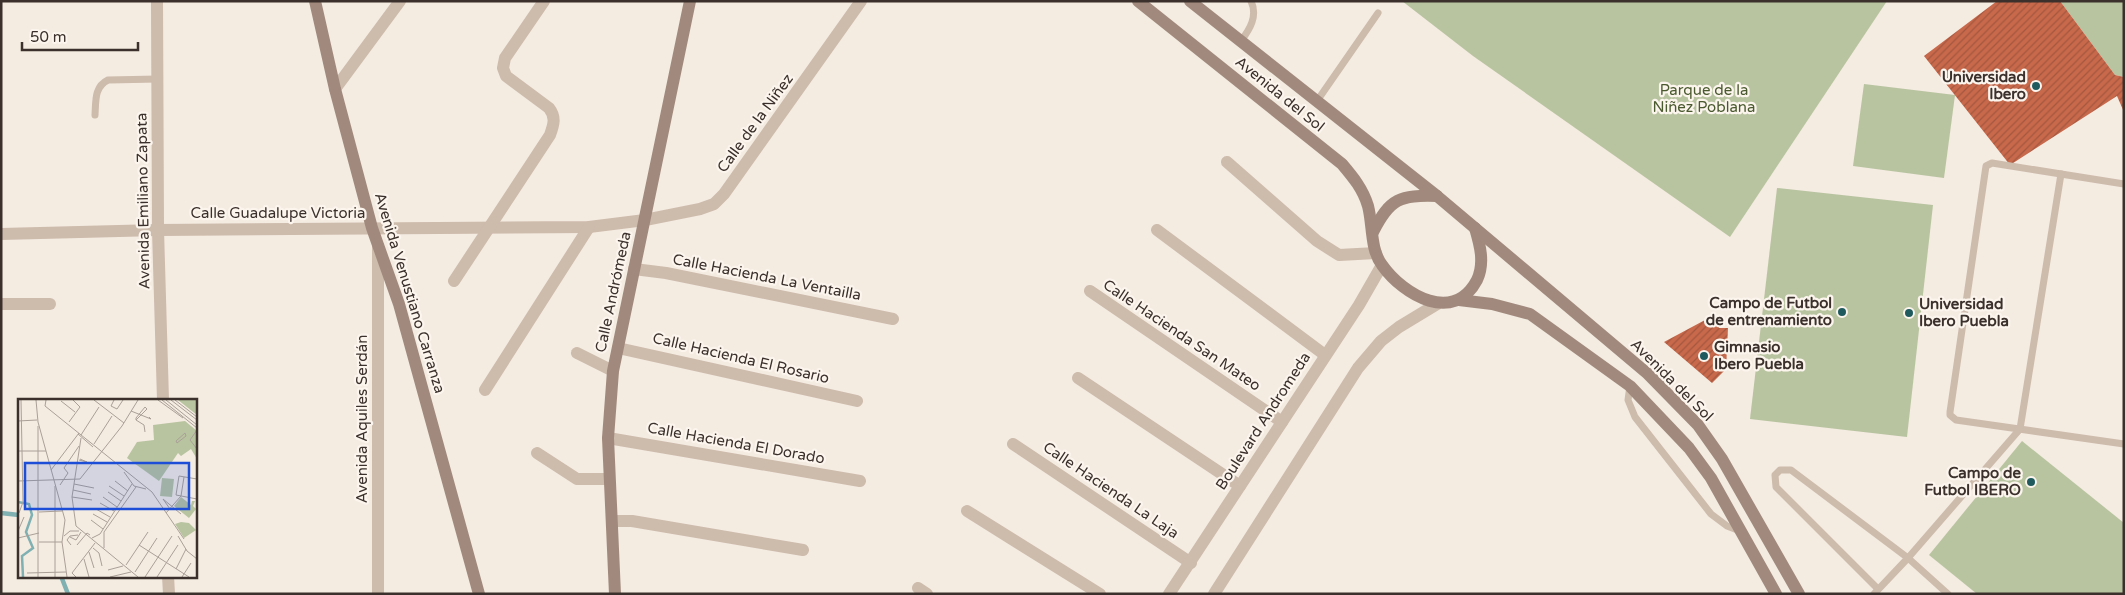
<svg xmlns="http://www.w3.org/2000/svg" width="2125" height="595" font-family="'Varela Round',sans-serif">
	<defs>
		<pattern id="building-hatch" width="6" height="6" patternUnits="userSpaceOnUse" patternTransform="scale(1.25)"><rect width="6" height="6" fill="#c8694b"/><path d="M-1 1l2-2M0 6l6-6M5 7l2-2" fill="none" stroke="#a4573f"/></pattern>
	</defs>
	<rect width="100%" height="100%" fill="#f4ebe1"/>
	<!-- green -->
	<g fill="#b8c4a0">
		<polygon points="1402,1 1887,1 1730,237 1473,56"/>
		<polygon points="2060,1 2124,1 2124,77 2115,75"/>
		<polygon points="1864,84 1955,95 1944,178 1853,166"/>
		<polygon points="1777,188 1933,205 1907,437 1750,419"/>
		<polygon points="2022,441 2124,523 2124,594 1977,594 1929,555"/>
	</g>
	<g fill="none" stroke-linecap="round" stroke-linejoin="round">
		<!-- stream -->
		<g stroke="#7fb0b2" stroke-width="4.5">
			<polyline points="1,513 19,515"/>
			<polyline points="61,576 68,594"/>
		</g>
	</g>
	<!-- building -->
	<g fill="url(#building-hatch)">
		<polygon points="1997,1 2060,1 2115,75 2124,77 2124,112 2117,96 2010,165 1924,56"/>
		<polygon points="1705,320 1720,320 1719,328 1728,328 1726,369 1712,383 1664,342"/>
	</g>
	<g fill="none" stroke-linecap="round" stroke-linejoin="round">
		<!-- service -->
		<g stroke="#cdbbac" stroke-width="7">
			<path d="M1241,41C1250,29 1258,16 1251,1"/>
			<polyline points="1317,101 1378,13"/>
			<path d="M95,115C96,101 94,87 108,80L158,79"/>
			<polyline points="2124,184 1992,163 1986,166 1950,412 1950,415 1956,420 2124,444"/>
			<polyline points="1630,386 1628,400 1635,417 1711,514 1727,526 1740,531"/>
			<polyline points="1878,589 1776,487 1775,475 1780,470 1791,470 1908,558 1948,594"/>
			<polyline points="1874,594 1908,558 2020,429 2061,174"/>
		</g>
		<!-- minor -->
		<g stroke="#cdbbac" stroke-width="12">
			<polyline points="157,1 158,230 163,400"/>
			<polyline points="335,89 400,1"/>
			<polyline points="1227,162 1317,241 1339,255 1376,253"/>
			<polyline points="1157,230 1325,355"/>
			<polyline points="1,234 158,230 589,227 645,220 700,209 714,204 724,194 861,1"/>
			<polyline points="378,246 378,594"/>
			<polyline points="634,269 666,273 893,319"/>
			<path d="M454,281L550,135C554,124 556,117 549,108L506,76L503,68L505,58L544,1"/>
			<polyline points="1090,291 1282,422"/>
			<polyline points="1,304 50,304"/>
			<polyline points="618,348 857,401"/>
			<polyline points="577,353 613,371"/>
			<polyline points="1078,378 1240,486"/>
			<polyline points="485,390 589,227"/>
			<polyline points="608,438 860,481"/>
			<polyline points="1013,444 1191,563"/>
			<polyline points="537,453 577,479 609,479"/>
			<polyline points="967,511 1100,594"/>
			<polyline points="612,521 632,521 803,550"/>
			<polyline points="168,576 169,594"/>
			<polyline points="918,588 927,594"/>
			<polyline points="1169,594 1359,305 1382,265"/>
			<polyline points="1214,594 1358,368 1381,341 1399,327 1437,304"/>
		</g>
		<!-- secondary -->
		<g stroke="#a18a7d" stroke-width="12">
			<polyline points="315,1 335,89 372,228 399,304 479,594"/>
			<path d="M1138,1L1342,164C1353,177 1363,189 1368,206C1373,225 1370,249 1382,265C1404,296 1454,324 1477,280C1485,263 1480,245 1475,228"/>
			<polyline points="1190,1 1437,196 1648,374 1698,425 1722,459 1799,594"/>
			<path d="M1373,232C1390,198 1400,195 1437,196"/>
			<polyline points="1459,300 1492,304 1530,314 1630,386 1689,448 1711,478 1776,594"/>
			<polyline points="615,594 608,438 613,371 690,1"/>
		</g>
	</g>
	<!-- markers -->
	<g fill="#1f5a5e" stroke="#fbf5ee" stroke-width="2">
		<circle cx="2036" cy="86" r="5"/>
		<circle cx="1842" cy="312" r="5"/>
		<circle cx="1909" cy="313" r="5"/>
		<circle cx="1704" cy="356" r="5"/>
		<circle cx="2031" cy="482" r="5"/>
	</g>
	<g text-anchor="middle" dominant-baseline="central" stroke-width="4.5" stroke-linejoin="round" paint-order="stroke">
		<!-- poi labels -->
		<g font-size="15" font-weight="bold" fill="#3b302b" stroke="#fbf5ee" text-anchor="end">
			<text x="2026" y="77">Universidad<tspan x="2026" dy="17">Ibero</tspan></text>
			<text x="1832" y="303">Campo de Futbol<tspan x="1832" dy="17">de entrenamiento</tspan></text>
			<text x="1919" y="304" text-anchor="start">Universidad<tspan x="1919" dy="17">Ibero Puebla</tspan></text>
			<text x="1714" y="347" text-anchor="start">Gimnasio<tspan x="1714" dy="17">Ibero Puebla</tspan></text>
			<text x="2021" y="473">Campo de<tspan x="2021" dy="17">Futbol IBERO</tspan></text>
		</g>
		<!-- park labels -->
		<g font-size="15" fill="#4a5a2e" stroke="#fbf5ee">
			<text x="1704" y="90">Parque de la<tspan x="1704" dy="17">Niñez Poblana</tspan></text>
		</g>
		<!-- street labels -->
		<g font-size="15" fill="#3b302b" stroke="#fbf5ee">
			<text transform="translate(1280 94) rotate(39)">Avenida del Sol</text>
			<text transform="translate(755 123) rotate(-54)">Calle de la Niñez</text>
			<text transform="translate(143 201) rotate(-91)">Avenida Emiliano Zapata</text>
			<text x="278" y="213">Calle Guadalupe Victoria</text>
			<text transform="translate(767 277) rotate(11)">Calle Hacienda La Ventailla</text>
			<text transform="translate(613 292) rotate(-78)">Calle Andrómeda</text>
			<text transform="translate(410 293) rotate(73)">Avenida Venustiano Carranza</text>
			<text transform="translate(1182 335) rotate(34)">Calle Hacienda San Mateo</text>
			<text transform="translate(741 358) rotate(13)">Calle Hacienda El Rosario</text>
			<text transform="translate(1672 380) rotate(45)">Avenida del Sol</text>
			<text transform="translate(362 419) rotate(-90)">Avenida Aquiles Serdán</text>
			<text transform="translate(1263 421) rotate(-57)">Boulevard Andromeda</text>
			<text transform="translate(736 443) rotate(10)">Calle Hacienda El Dorado</text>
			<text transform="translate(1111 490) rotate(34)">Calle Hacienda La Laja</text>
		</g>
	</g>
	<!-- overview -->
	<g transform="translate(18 399)">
		<rect width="179" height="179" fill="#f4ebe1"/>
		<path d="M160,1H179V16ZM167,22L179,32V60L173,50L163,57L160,54L141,82L109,59L119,43L136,41L135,26ZM144,79L156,80L154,98L142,97ZM163,98L173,106L174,102H177L175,107L178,110L171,119L156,107ZM163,123L171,124L178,131L166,139L157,125Z" fill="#b8c4a0"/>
		<path fill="none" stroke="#7fb0b2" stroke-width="2.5" d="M0,103L11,105L14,116L8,133L15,149L4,157L5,178"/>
		<path fill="none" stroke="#aaa098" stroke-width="1" d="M18,1L20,23L47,121L44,143L49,178M28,1L27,7L134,93L166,140M76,1L106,24M96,1L93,7L99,10L105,1M140,1L165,19M144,1L179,29M148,1L179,26M153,1L179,21M157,1L179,18M43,2L57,13M127,8L129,10L118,21V19ZM113,12L133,20L131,18M118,21L126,26L127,33M0,22L19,21M51,23L62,8L55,1M20,27V178M179,31L172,41L179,50M167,34L168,37L159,44L158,42ZM60,35L75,48M63,36L81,8M63,39L54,98L58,127L120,178M76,45L94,17M0,52H28M61,61L69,63L62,60M33,71L61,34M106,73L116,87L128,90M179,80L161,77L158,96L179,100M0,82L62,80L104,27L120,1M97,82L110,92M56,85L76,89M42,86L50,74L46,69L61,47M37,87V178M91,87L106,97M55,91L73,95M90,93L103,102M54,98L74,101M85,98L99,108M82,104L96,112M78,110L92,118M152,110L145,100L163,115M21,113L44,112M1,114L5,103L3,1M148,114L163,97L166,78M75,115L89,123M73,121L85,130M0,132L6,118M46,137L52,132H61M160,137L169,152L179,160M52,138L58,141L63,133M0,139L21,134M74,139L82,135L114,85M21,143H44M53,146L49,141L52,137L60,136M59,146L69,134L72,136M121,146L171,178M75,149L81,154L84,167M86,149V133L118,88M71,153L76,169M66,160L71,178M108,166L130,133M158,170L168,150M90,171L105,167M117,173L139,139M9,174L48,173M58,178L54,174L77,144M92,178L113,173M127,178L154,137M139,178L160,146M164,178L173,164"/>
		<path fill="#1d4ed8" fill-opacity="0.15" stroke="#1d4ed8" stroke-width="2.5" d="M7,64H171V110H7Z"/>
		<rect width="179" height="179" fill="none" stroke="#3b302b" stroke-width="2.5"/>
	</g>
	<!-- border -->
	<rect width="2125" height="595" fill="none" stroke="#3b302b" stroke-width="5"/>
	<!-- scale -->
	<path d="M22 42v8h116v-8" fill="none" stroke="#3b302b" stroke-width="2.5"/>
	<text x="30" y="42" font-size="15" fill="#3b302b" stroke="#fbf5ee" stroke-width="4" paint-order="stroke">50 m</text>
</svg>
